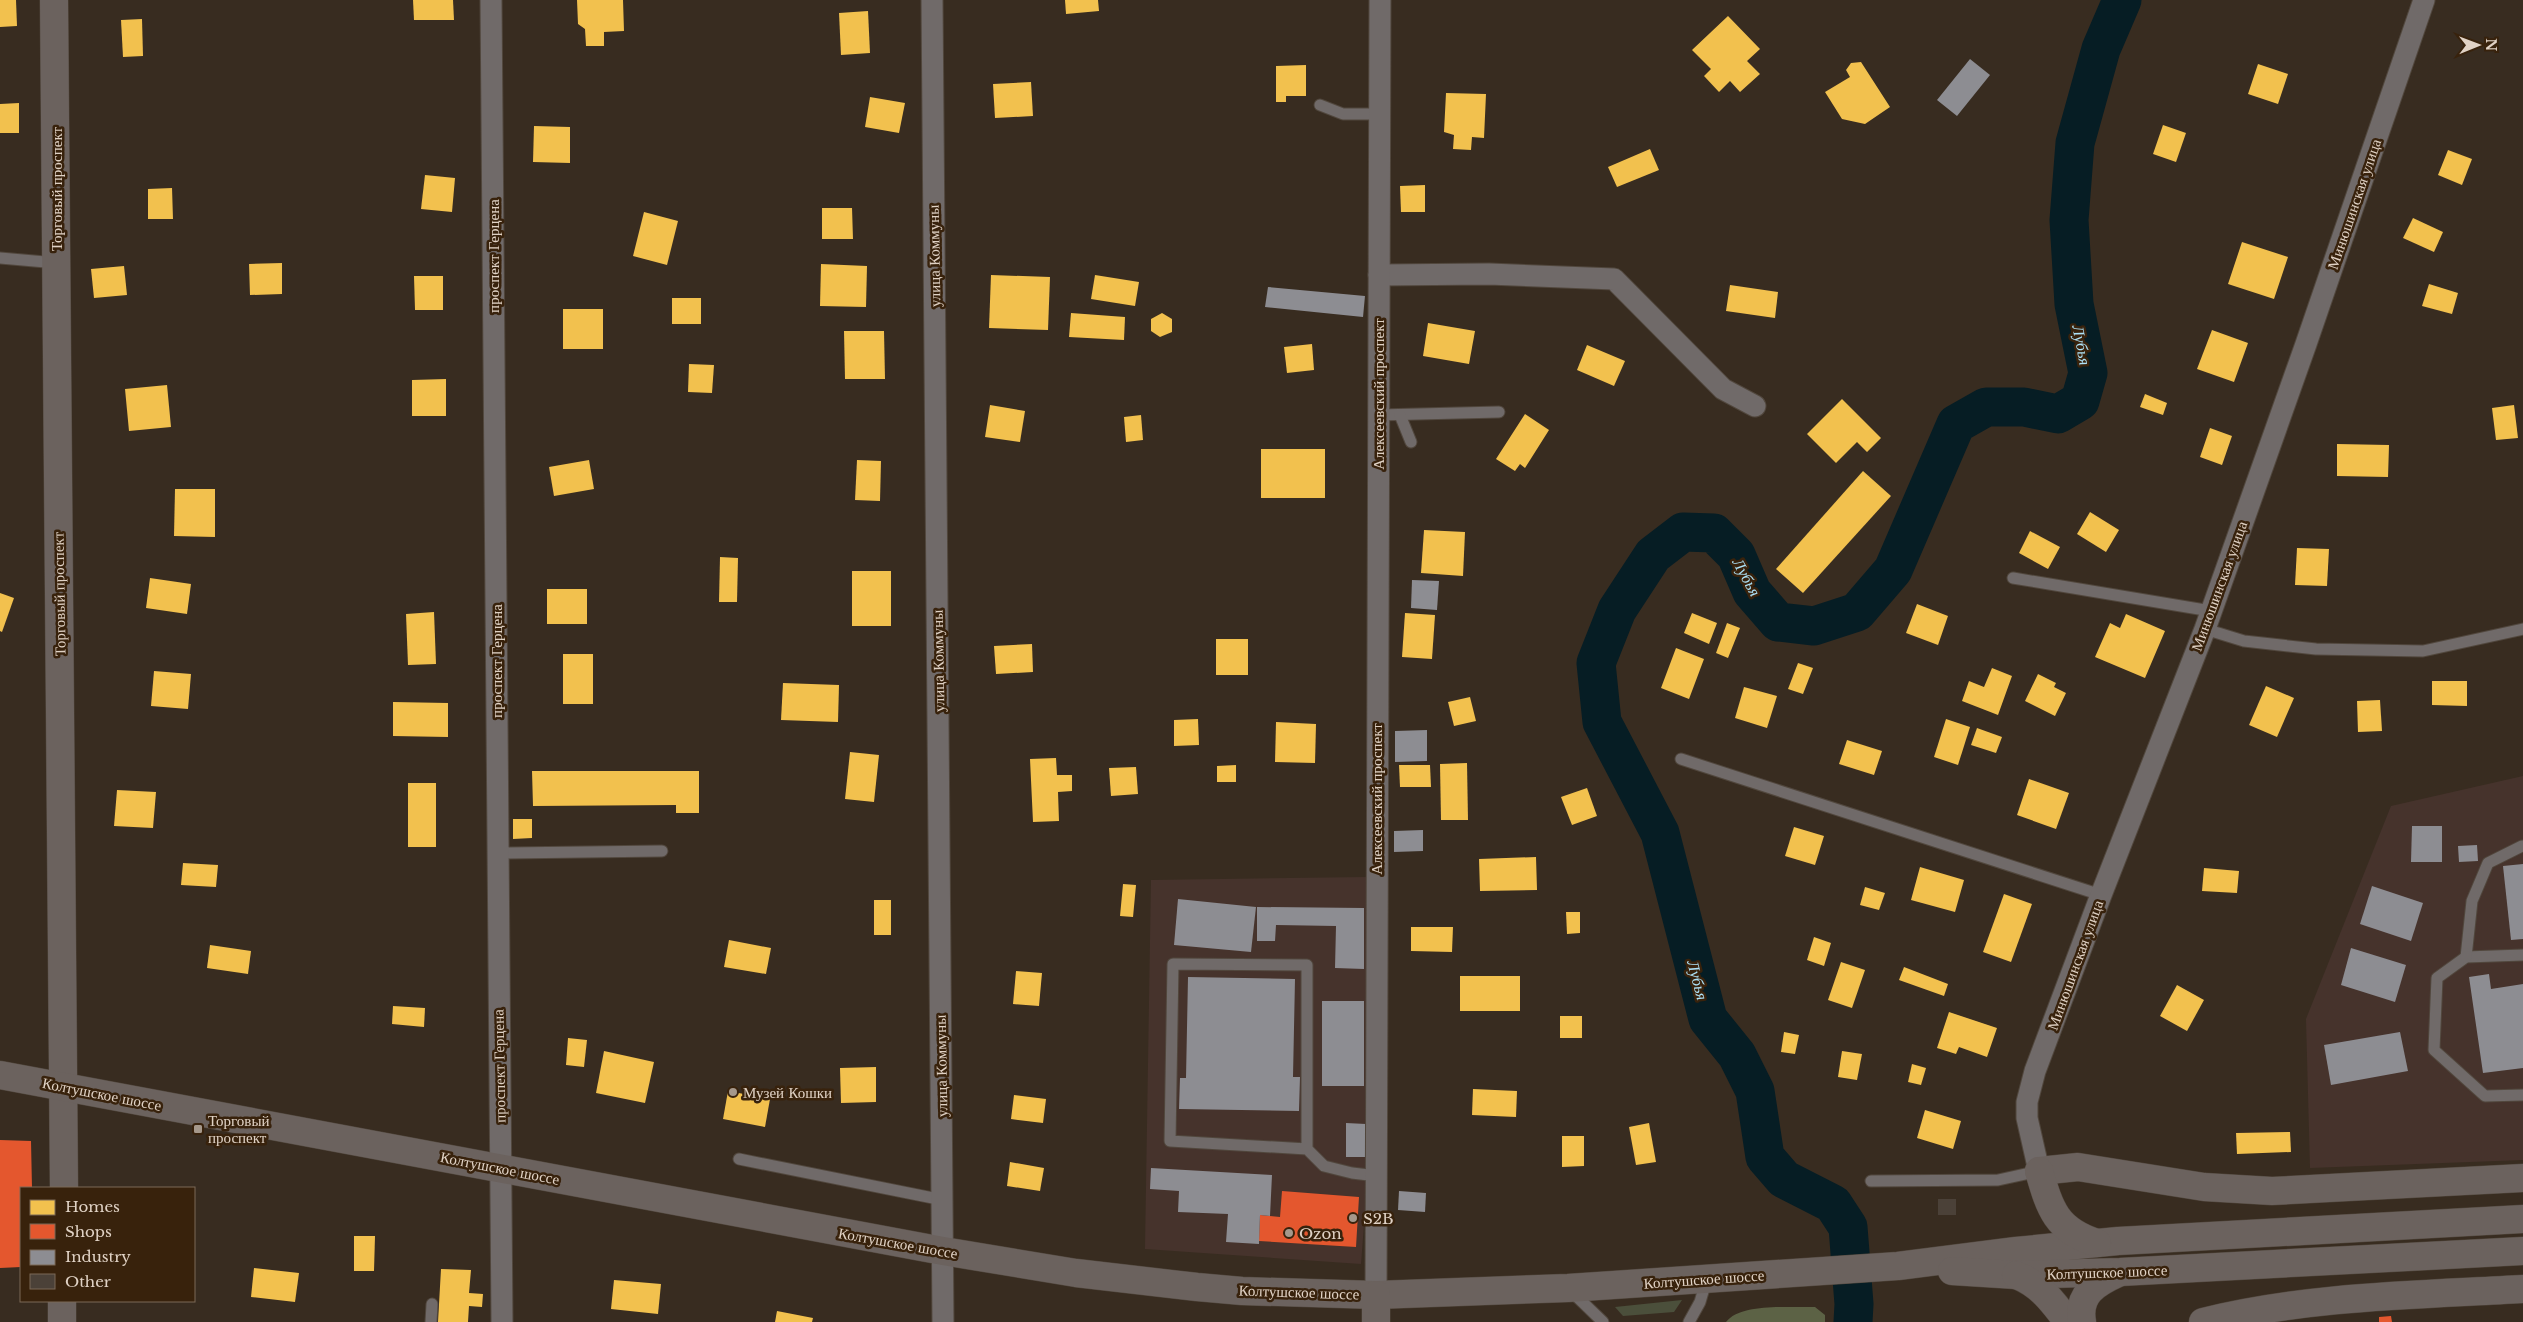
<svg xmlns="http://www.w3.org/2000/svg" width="2523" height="1322" font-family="'Libre Baskerville',serif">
	<rect width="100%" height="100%" fill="#382c20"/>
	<!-- industrial -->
	<g fill="#46332c">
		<polygon points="2523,776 2523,1160 2310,1168 2306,1019 2391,806"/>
		<polygon points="1367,877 1369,1159 1361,1264 1145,1249 1151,880"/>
	</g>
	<!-- green -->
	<polygon fill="#4b4f3b" points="1682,1300 1674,1312 1623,1316 1615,1307"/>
	<!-- forest -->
	<path fill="#5c6245" d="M1815,1307L1825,1315V1322H1726C1741,1302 1792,1308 1815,1307Z"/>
	<!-- homes -->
	<g fill="#f2c14e">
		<polygon points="0,0 16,0 17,26 0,27"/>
		<polygon points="413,0 453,0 454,20 414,20"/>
		<polygon points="577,0 623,0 624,31 604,32 604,46 586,46 585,29 578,24"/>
		<polygon points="1065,0 1098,0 1099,11 1066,14"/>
		<polygon points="868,11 870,53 841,55 839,13"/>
		<polygon points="1728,16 1760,49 1747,61 1760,74 1740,92 1730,81 1719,92 1704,76 1711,69 1692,50"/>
		<polygon points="142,19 143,56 123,57 121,20"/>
		<polygon points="1861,62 1890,107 1865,124 1842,119 1825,92 1850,77 1846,70 1851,63"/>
		<polygon points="2258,64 2288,74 2278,104 2248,94"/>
		<polygon points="1306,65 1306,96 1286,96 1286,102 1276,102 1276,66"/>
		<polygon points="1031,82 1033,116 995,118 993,84"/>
		<polygon points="1446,93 1486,94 1484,138 1472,137 1471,150 1453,149 1454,135 1444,132"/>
		<polygon points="870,97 905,103 899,133 865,127"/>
		<polygon points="19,103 19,133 0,133 0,104"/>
		<polygon points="2163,125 2186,133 2176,162 2153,154"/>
		<polygon points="534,126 570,127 570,163 533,162"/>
		<polygon points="1650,149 1659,170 1617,187 1608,167"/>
		<polygon points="2448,150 2472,159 2462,185 2438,175"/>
		<polygon points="425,175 455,178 452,212 421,209"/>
		<polygon points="1425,185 1425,212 1401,212 1400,186"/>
		<polygon points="172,188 173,219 148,219 148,189"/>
		<polygon points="822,208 852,208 853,239 822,239"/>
		<polygon points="644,212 678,221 667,265 633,256"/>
		<polygon points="2413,218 2443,232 2434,252 2403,238"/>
		<polygon points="2242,242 2288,257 2274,299 2228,284"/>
		<polygon points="282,263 282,294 250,295 249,264"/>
		<polygon points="821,264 867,266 866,307 820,306"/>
		<polygon points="124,266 127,295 94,298 91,269"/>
		<polygon points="991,275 1050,277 1048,330 989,328"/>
		<polygon points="1095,275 1139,282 1135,306 1091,299"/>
		<polygon points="414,276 443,276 443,310 415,310"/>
		<polygon points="2429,284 2458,293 2452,314 2422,306"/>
		<polygon points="1730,285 1778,292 1775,318 1726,311"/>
		<rect x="672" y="298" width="29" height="26"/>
		<rect x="563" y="309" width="40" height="40"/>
		<polygon points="1071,313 1125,317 1124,340 1069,337"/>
		<polygon points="1162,313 1172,319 1172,332 1160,337 1151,331 1151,319"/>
		<polygon points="1428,323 1475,331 1469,364 1423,356"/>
		<polygon points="2212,330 2248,343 2234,382 2197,369"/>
		<polygon points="844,331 884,331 885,379 845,379"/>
		<polygon points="1312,344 1314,370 1287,373 1284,347"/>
		<polygon points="1587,345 1625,361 1614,386 1577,370"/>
		<polygon points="689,364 714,365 712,393 688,392"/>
		<polygon points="446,379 446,416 412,416 412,380"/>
		<polygon points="167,385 171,427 129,431 125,389"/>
		<polygon points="2145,394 2167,403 2163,415 2140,407"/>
		<polygon points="1842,399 1881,438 1867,452 1857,442 1836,463 1807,434"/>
		<polygon points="990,405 1025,411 1020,442 985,437"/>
		<polygon points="2514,405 2518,438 2496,440 2492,408"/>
		<polygon points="1525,414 1549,430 1525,468 1520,464 1515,471 1496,459"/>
		<polygon points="1141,415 1143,440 1126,442 1124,417"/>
		<polygon points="2210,428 2232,436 2222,465 2200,457"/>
		<polygon points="2337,444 2389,445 2388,477 2337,476"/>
		<rect x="1261" y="449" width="64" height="49"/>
		<polygon points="589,460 594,489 554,496 549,467"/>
		<polygon points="857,460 881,461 880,501 855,500"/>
		<polygon points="1863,471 1891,496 1803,593 1776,569"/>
		<polygon points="175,489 215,489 215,537 174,536"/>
		<polygon points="2090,512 2119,530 2106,552 2077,534"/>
		<polygon points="1424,530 1465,532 1463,576 1421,573"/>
		<polygon points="2030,531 2060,547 2048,569 2019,553"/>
		<polygon points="2297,548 2329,549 2327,586 2295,585"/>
		<polygon points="720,557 738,558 737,602 719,602"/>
		<rect x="852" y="571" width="39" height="55"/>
		<polygon points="150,578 191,584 187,614 146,608"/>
		<rect x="547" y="589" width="40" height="35"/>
		<polygon points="0,593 14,598 2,632 0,631"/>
		<polygon points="1917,604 1948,616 1938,645 1906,633"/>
		<polygon points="434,612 436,664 408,665 406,614"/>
		<polygon points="1405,613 1435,615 1432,659 1402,657"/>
		<polygon points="1692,613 1717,623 1709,644 1684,633"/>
		<polygon points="2126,614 2165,631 2145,678 2095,657 2110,623 2120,628"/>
		<polygon points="1727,623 1740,628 1728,658 1716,653"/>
		<rect x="1216" y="639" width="32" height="36"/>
		<polygon points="1032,644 1033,672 996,674 994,646"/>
		<polygon points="1676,648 1704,659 1689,699 1661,688"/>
		<rect x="563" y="654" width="30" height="50"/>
		<polygon points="1798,663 1813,668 1803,694 1788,689"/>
		<polygon points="1992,668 2012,676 1998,715 1962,701 1969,681 1984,687"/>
		<polygon points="154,671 191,674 188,709 151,706"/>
		<polygon points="2038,674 2056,683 2054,687 2066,693 2055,716 2025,701"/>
		<polygon points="2432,681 2467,681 2467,706 2432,705"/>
		<polygon points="783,683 839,685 838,722 781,720"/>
		<polygon points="2266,686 2294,698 2277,737 2249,725"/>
		<polygon points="1744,687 1777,696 1767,728 1735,718"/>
		<polygon points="1470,697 1476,721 1454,726 1448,702"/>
		<polygon points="2380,700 2382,731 2358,732 2357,701"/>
		<polygon points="393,702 448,703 448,737 393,736"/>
		<polygon points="1198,719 1199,745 1174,746 1174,720"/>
		<polygon points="1946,719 1970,727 1958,765 1934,757"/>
		<polygon points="1276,722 1316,724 1315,763 1275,762"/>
		<polygon points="1977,728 2002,737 1996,753 1971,745"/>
		<polygon points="1847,740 1882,751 1874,775 1839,764"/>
		<polygon points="850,752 879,755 874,802 845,799"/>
		<polygon points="1056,758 1057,775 1072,775 1072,791 1058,792 1059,821 1033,822 1030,759"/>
		<polygon points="1467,763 1468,820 1441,820 1440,764"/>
		<polygon points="1236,765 1236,782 1217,782 1217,766"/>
		<polygon points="1399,765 1430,765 1431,787 1400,787"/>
		<polygon points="1136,767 1138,794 1111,796 1109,768"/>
		<polygon points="532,771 699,771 699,813 676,813 676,805 533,806"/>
		<polygon points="2029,779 2069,793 2056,829 2017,815"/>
		<rect x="408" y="783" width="28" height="64"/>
		<polygon points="1587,788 1597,816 1572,825 1561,797"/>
		<polygon points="117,790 156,792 153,828 114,826"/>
		<polygon points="513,819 532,819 532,838 513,839"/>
		<polygon points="1794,827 1824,836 1815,865 1785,856"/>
		<polygon points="1536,857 1537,890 1480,891 1479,859"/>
		<polygon points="183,863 218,865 216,887 181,885"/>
		<polygon points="1920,867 1964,880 1955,912 1911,900"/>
		<polygon points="2204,868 2239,871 2237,893 2202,891"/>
		<polygon points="1123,884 1136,885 1133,917 1120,916"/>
		<polygon points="1865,887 1885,893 1879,910 1860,905"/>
		<polygon points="2004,894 2032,904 2011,962 1983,952"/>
		<rect x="874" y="900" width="17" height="35"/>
		<polygon points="1566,912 1580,912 1580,933 1567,934"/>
		<polygon points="1411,927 1453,927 1452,952 1411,951"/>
		<polygon points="1814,937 1831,943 1824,966 1807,960"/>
		<polygon points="729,940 771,948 766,974 724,967"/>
		<polygon points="210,945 251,951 248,974 207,968"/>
		<polygon points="1841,962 1865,970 1852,1008 1828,1000"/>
		<polygon points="1904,967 1948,984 1944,996 1899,980"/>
		<polygon points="1016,971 1042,973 1039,1006 1013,1004"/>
		<rect x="1460" y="976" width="60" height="35"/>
		<polygon points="2177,985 2204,1000 2187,1031 2160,1016"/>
		<polygon points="393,1006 425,1008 424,1027 392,1024"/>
		<polygon points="1949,1012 1997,1028 1987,1057 1959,1047 1956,1054 1937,1048"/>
		<rect x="1560" y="1016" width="22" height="22"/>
		<polygon points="1784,1032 1799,1035 1795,1054 1781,1052"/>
		<polygon points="568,1038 587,1040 584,1067 566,1065"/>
		<polygon points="604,1051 654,1062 645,1103 596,1093"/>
		<polygon points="1842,1051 1862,1054 1857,1080 1838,1077"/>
		<polygon points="1912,1064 1926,1068 1921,1085 1908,1082"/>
		<polygon points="876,1067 876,1102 841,1103 840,1068"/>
		<polygon points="1473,1089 1517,1091 1516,1117 1472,1115"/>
		<polygon points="728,1091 770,1099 765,1127 723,1119"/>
		<polygon points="1014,1095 1046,1099 1043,1123 1011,1119"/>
		<polygon points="1925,1110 1961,1121 1953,1149 1917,1138"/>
		<polygon points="1649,1123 1656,1162 1636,1165 1629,1127"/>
		<polygon points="2290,1132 2291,1152 2237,1154 2236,1133"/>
		<polygon points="1562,1136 1584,1136 1584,1166 1562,1167"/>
		<polygon points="1010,1162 1044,1168 1040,1191 1007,1186"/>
		<polygon points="354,1236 375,1236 374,1271 354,1271"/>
		<polygon points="254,1268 299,1273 295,1302 251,1297"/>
		<polygon points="441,1269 471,1270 469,1293 483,1294 482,1307 469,1306 468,1322 438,1322"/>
		<polygon points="614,1280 661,1284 658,1314 611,1309"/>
		<polygon points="777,1311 813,1318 812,1322 775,1322"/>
	</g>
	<!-- shops -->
	<g fill="#e4572e">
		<polygon points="0,1140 31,1141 32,1188 21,1188 21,1267 0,1268"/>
		<polygon points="1282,1191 1359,1197 1356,1247 1259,1241 1260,1215 1280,1217"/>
		<polygon points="2391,1316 2392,1322 2379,1322 2379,1317"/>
	</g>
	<!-- industry -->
	<g fill="#8d8d92">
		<polygon points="1970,59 1990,75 1957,116 1937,100"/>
		<polygon points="1268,287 1365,296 1363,317 1265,307"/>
		<polygon points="1412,580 1439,581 1437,610 1411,608"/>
		<polygon points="1427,730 1427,761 1395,762 1395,731"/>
		<polygon points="2412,826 2442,826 2442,862 2411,862"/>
		<polygon points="1423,830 1423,851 1394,852 1394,831"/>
		<polygon points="2477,845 2478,861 2459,862 2458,846"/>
		<polygon points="2523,864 2523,939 2511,940 2503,866"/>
		<polygon points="2372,886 2423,903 2411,941 2360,924"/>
		<polygon points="1178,899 1256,907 1251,952 1174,945"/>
		<polygon points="1257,907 1364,908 1364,969 1335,968 1336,926 1276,925 1275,941 1257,941"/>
		<polygon points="2351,948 2406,965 2395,1002 2341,985"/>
		<polygon points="2489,974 2491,989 2523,984 2523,1068 2483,1073 2469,977"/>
		<polygon points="1188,977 1295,979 1293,1077 1300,1077 1299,1111 1179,1109 1180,1078 1186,1078"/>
		<rect x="1322" y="1001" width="42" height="85"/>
		<polygon points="2400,1032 2408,1071 2331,1085 2324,1045"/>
		<polygon points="1346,1123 1366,1124 1365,1157 1346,1157"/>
		<polygon points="1151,1168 1272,1175 1270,1216 1260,1215 1259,1244 1226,1242 1228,1214 1178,1212 1179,1191 1150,1189"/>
		<polygon points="1399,1191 1426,1193 1425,1212 1398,1210"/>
	</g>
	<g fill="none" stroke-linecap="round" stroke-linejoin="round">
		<!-- river -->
		<polyline stroke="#061d24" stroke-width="39" points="1853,1322 1854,1304 1848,1227 1833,1204 1784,1179 1765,1157 1755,1091 1737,1055 1708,1019 1660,833 1602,722 1596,663 1617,610 1653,555 1683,532 1714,533 1736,555 1752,592 1778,622 1814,626 1857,612 1893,570 1956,424 1986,407 2024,407 2058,414 2080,401 2088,373 2074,304 2069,220 2075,143 2101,49 2122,0"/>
	</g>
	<!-- building -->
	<rect fill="#4b4138" x="1938" y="1199" width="18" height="16"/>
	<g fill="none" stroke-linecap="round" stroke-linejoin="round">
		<!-- lane casing -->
		<g stroke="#51473d" stroke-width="13">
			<g id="lane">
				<polyline points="1320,105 1343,114 1379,114"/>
				<polyline points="0,258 57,263"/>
				<polyline points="1378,415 1499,412"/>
				<polyline points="1400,415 1411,442"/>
				<polyline points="2013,578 2211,611"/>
				<polyline points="2205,629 2244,641 2316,649 2423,651 2523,629"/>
				<polyline points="1681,759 2101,895"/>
				<polyline points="498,853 662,851"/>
				<polyline points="2523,955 2466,957 2437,978 2434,1050 2485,1096 2523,1095"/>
				<polyline points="2466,957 2472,901 2488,863 2522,846"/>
				<polyline points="1307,1149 1307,965 1173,964 1170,1141 1307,1149 1324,1166 1352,1173 1377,1176"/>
				<polyline points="739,1159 943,1200"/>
				<polyline points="1871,1181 1998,1180 2039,1171"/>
				<polyline points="1571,1291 1603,1322"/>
				<polyline points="431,1322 432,1304"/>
				<polyline points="1689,1322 1700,1302 1707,1278"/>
			</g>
		</g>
		<!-- street casing -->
		<g stroke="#51473d" stroke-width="23">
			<g id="street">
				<polyline points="491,0 502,1322"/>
				<polyline points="932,0 943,1322"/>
				<polyline points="1379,275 1489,274 1614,279 1723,389 1755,406"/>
				<polyline points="2039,1171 2027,1118 2027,1102 2035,1071 2101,895 2205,629 2306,344 2424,0"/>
				<polyline points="1376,1295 1380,0"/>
			</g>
		</g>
		<!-- secondary casing -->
		<g stroke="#51473d" stroke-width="29">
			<g id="secondary">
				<polyline points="54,0 64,1188"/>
				<polyline points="0,1075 943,1251 1076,1273 1197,1287 1242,1291 1376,1295 1568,1288 1898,1266 2016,1251 2118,1241 2523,1219"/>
				<polyline points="2039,1171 2078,1167 2204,1187 2272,1191 2523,1178"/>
				<path d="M2039,1171C2050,1209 2056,1230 2097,1243"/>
				<polyline points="1952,1271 2016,1275 2120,1272 2523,1251"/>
				<path d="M2016,1275C2040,1284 2053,1302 2068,1322"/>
				<polyline points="1376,1295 1376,1322"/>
				<polyline points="62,1322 62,1301"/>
				<path d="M2082,1322C2077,1294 2096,1283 2118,1273"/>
				<path d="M2203,1322C2307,1296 2416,1295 2523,1289"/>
			</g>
		</g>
		<!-- lane -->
		<use href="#lane" stroke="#706a69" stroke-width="11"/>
		<!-- street -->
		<use href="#street" stroke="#706a69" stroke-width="21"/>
		<!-- secondary -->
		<use href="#secondary" stroke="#6b625e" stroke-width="28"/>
	</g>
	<!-- markers -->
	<g fill="#a5988b" stroke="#38220c" stroke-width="2">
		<circle cx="733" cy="1092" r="5"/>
		<rect x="193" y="1124" width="10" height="10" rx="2.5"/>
		<circle cx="1353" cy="1218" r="5"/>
		<circle cx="1289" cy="1233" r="5"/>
	</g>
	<g text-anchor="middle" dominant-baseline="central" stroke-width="5" stroke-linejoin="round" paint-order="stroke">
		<!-- street labels -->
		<g font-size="15" fill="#e0d2c5" stroke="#38220c">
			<text transform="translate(56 189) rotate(-90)">Торговый проспект</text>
			<text transform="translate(2354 204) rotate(-71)">Минюшинская улица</text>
			<text transform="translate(493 256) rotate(-90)">проспект Герцена</text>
			<text transform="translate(934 256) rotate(-91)">улица Коммуны</text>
			<text transform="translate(1378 394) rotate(-90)">Алексеевский проспект</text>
			<text transform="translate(2219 586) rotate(-70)">Минюшинская улица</text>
			<text transform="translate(59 594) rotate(-91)">Торговый проспект</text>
			<text transform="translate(496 661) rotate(-90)">проспект Герцена</text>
			<text transform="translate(938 661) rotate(-91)">улица Коммуны</text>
			<text transform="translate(1376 799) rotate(-90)">Алексеевский проспект</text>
			<text transform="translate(2075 965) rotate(-70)">Минюшинская улица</text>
			<text transform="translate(499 1066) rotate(-91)">проспект Герцена</text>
			<text transform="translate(941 1066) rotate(-91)">улица Коммуны</text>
			<text transform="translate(102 1094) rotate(11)">Колтушское шоссе</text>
			<text transform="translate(500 1168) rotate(11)">Колтушское шоссе</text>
			<text transform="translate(898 1243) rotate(10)">Колтушское шоссе</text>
			<text transform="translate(2107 1272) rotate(-2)">Колтушское шоссе</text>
			<text transform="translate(1704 1279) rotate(-4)">Колтушское шоссе</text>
			<text transform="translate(1299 1292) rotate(2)">Колтушское шоссе</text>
		</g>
		<!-- poi labels -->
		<g font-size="15" fill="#e0d2c5" stroke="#38220c" text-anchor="start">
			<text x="743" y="1092">Музей Кошки</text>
			<text x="208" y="1120">Торговый<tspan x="208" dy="17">проспект</tspan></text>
			<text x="1363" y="1218">S2B</text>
			<text x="1299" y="1233">Ozon</text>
		</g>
		<!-- water labels -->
		<g font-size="16" font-style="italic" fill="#ade2f8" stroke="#38220c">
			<text transform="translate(2082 345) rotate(79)">Лубья</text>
			<text transform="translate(1747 577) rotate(61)">Лубья</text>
			<text transform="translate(1698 980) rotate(75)">Лубья</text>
		</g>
	</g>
	<!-- legend -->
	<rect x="20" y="1187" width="175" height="115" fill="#38220c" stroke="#7b6856"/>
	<rect x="30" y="1200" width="25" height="15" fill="#f2c14e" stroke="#7b6856"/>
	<text x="65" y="1212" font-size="15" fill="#e0d2c5">Homes</text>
	<rect x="30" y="1224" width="25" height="15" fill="#e4572e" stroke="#7b6856"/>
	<text x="65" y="1237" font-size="15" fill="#e0d2c5">Shops</text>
	<rect x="30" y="1250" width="25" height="15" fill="#8d8d92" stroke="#7b6856"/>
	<text x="65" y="1262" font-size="15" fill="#e0d2c5">Industry</text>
	<rect x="30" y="1274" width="25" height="15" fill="#4b4138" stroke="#7b6856"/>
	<text x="65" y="1287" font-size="15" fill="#e0d2c5">Other</text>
	<!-- north arrow -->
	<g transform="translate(2478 45) rotate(89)" stroke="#38220c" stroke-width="4" paint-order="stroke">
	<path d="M0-4L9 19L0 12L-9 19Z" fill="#e0d2c5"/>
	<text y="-8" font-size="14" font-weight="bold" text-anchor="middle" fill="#e0d2c5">N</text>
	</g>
</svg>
